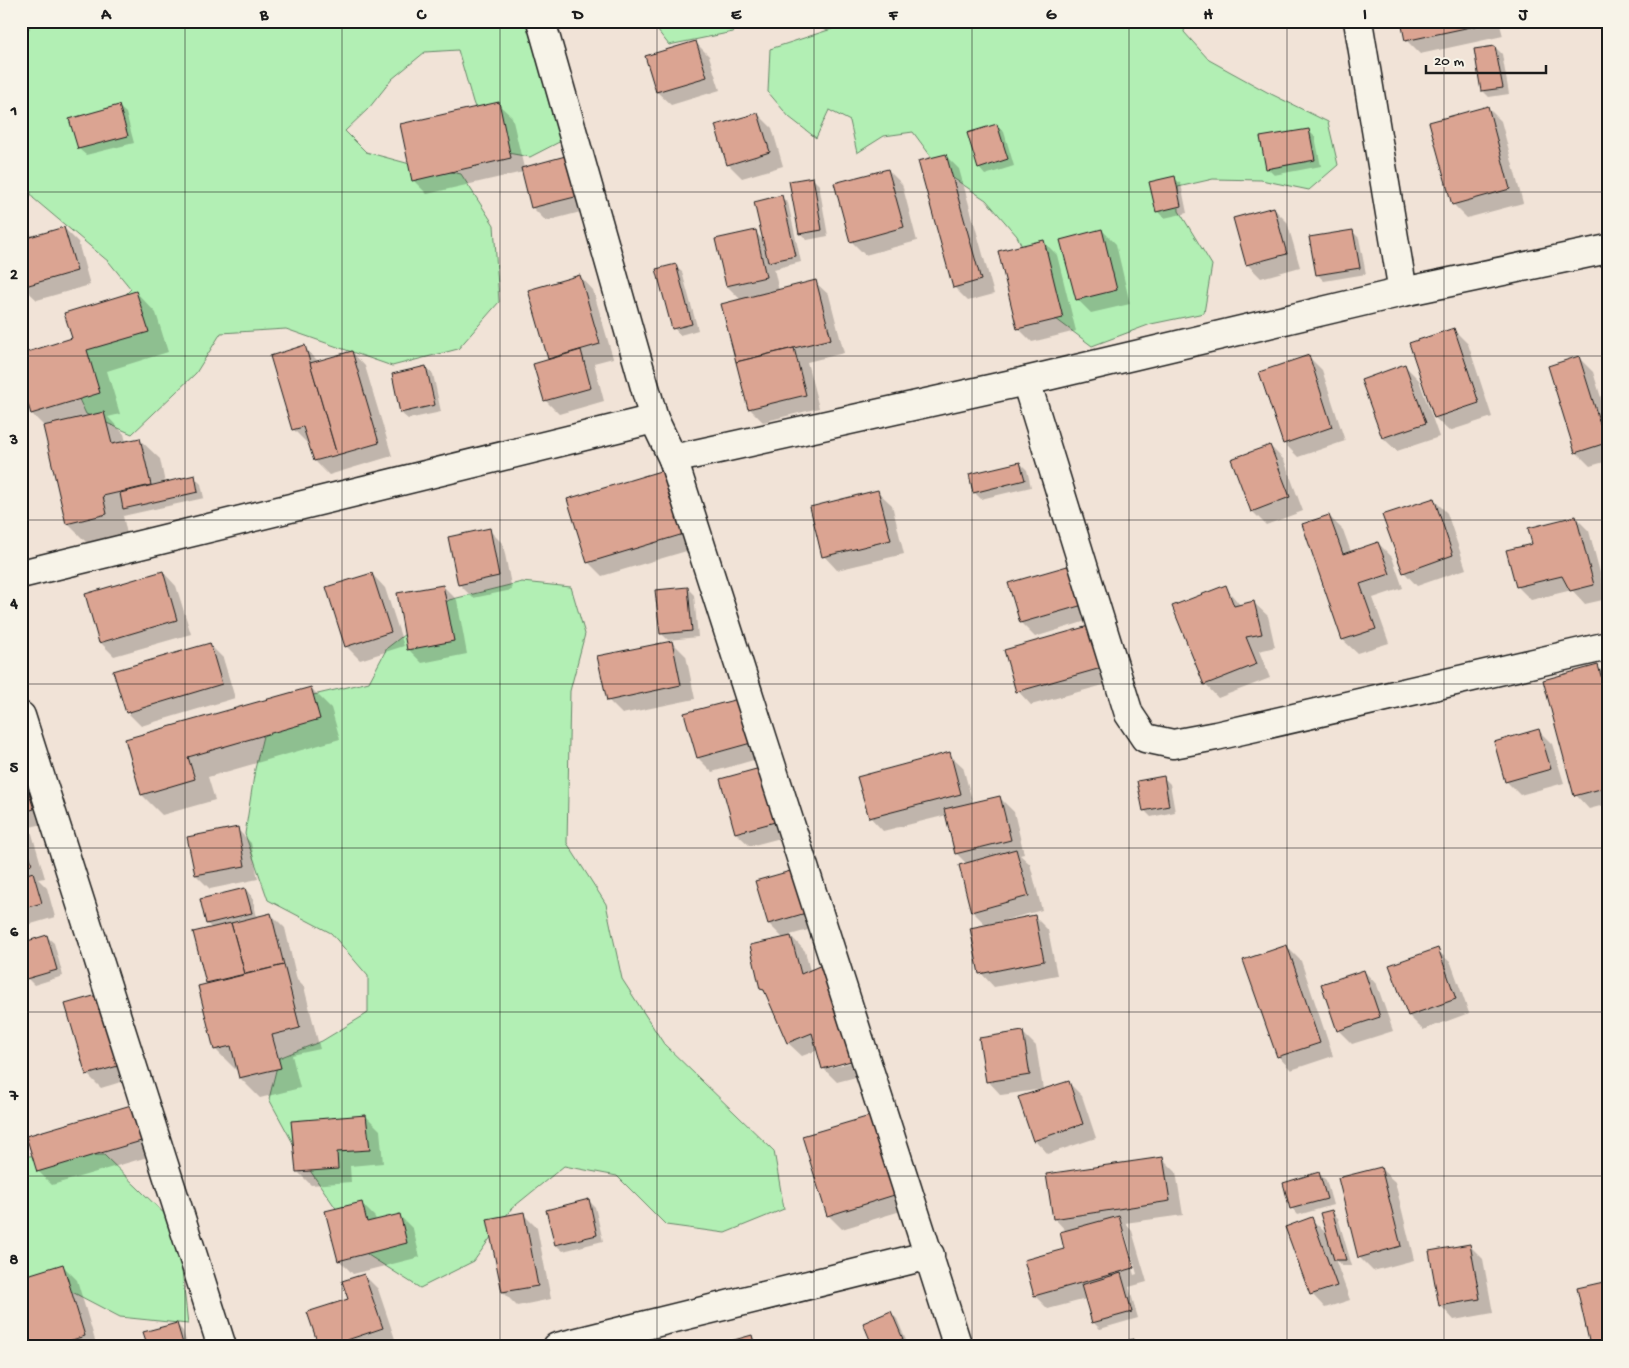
<svg xmlns="http://www.w3.org/2000/svg" width="1629" height="1368" font-family="'Gochi Hand',sans-serif">
	<rect width="100%" height="100%" fill="#f1e3d7"/>
	<filter id="ink" filterUnits="userSpaceOnUse"><feTurbulence type="fractalNoise" baseFrequency=".02" numOctaves="2"/><feDisplacementMap in="SourceGraphic" scale="10" xChannelSelector="R" yChannelSelector="G"/><feConvolveMatrix kernelMatrix="1 2 1 2 8 2 1 2 1" color-interpolation-filters="sRGB"/></filter>
	<g filter="url(#ink)">
		<!-- green -->
		<g fill="#b2efb4" stroke="#678668">
			<polygon points="21,21 535,21 567,138 530,157 491,150 473,102 458,50 425,52 392,79 369,108 345,131 366,152 410,164 461,174 494,225 499,302 458,349 392,366 286,329 221,333 196,373 132,434 86,414 69,378 99,321 131,289 109,262 33,198 21,170 23,94"/>
			<polygon points="650,21 749,21 733,32 669,45"/>
			<polygon points="844,21 1186,21 1184,32 1209,60 1267,92 1328,122 1338,165 1309,190 1261,180 1213,179 1178,187 1179,211 1212,265 1204,313 1151,324 1092,346 1056,319 1017,236 986,200 941,170 913,132 884,136 857,153 850,121 829,110 816,138 789,117 768,92 770,49 841,26"/>
			<polygon points="522,582 571,587 585,634 570,691 567,843 606,904 622,979 664,1044 774,1151 784,1209 725,1233 666,1225 617,1176 564,1166 511,1209 474,1261 420,1288 368,1255 300,1156 269,1099 279,1058 322,1041 368,1013 368,976 331,933 268,900 245,834 255,769 269,711 305,697 369,682 387,648 449,600"/>
			<polygon points="104,1155 177,1226 188,1324 120,1317 55,1283 21,1273 21,1156"/>
		</g>
		<!-- shadow -->
		<g fill="#0003" fill-rule="evenodd">
			<polygon points="21,21 28,21 30,29 21,32"/>
			<polygon points="1403,21 1499,21 1503,36 1420,54 1406,40"/>
			<polygon points="695,42 709,56 720,90 671,105 657,92"/>
			<polygon points="1495,47 1502,54 1509,94 1489,97 1482,90"/>
			<polygon points="498,104 512,117 524,168 573,156 596,208 546,221 532,207 523,172 427,194 413,180"/>
			<polygon points="119,107 126,113 134,143 86,155 79,149"/>
			<polygon points="1487,107 1501,121 1523,203 1467,218 1453,204"/>
			<polygon points="758,114 772,128 783,166 742,178 728,164"/>
			<polygon points="997,125 1004,132 1014,166 985,175 979,168"/>
			<polygon points="1308,130 1315,137 1321,166 1274,175 1267,168"/>
			<polygon points="945,155 959,169 994,294 968,301 954,287"/>
			<polygon points="888,170 902,184 917,241 865,255 851,241"/>
			<polygon points="812,178 819,185 828,236 807,240 800,233"/>
			<polygon points="1174,178 1181,184 1187,213 1164,218 1157,211"/>
			<polygon points="21,182 27,199 21,201"/>
			<polygon points="781,197 788,203 801,262 774,269 779,291 815,282 829,295 844,353 807,362 819,408 763,422 749,408 722,305 741,300 727,286 755,232 764,241"/>
			<polygon points="1273,208 1287,222 1300,267 1261,278 1247,264"/>
			<polygon points="21,212 26,217 32,237 64,228 78,242 90,285 37,300 23,287"/>
			<polygon points="1102,230 1116,244 1130,304 1091,313 1077,299"/>
			<polygon points="1353,232 1359,238 1366,274 1324,281 1317,274"/>
			<polygon points="1043,241 1057,255 1076,331 1032,342 1018,328"/>
			<polygon points="675,266 682,272 698,330 680,335 674,328"/>
			<polygon points="580,276 593,290 613,358 594,363 604,401 559,414 545,400 550,360 529,291"/>
			<polygon points="136,292 156,313 168,352 107,371 120,414 108,417 124,434 126,442 139,439 160,459 165,483 194,477 201,484 204,498 123,516 127,534 88,544 67,523 44,426 32,414 73,339"/>
			<polygon points="1454,330 1468,344 1492,417 1449,431 1435,418 1411,344"/>
			<polygon points="304,347 319,362 352,352 365,366 392,456 329,475 315,461 309,443 307,443 293,429"/>
			<polygon points="1309,357 1322,370 1345,441 1298,457 1284,443"/>
			<polygon points="1579,358 1593,372 1608,420 1608,461 1590,466 1576,452"/>
			<polygon points="1405,366 1419,380 1439,437 1397,451 1383,438"/>
			<polygon points="426,368 433,374 441,412 408,419 401,413"/>
			<polygon points="1270,446 1284,460 1303,511 1266,525 1252,511"/>
			<polygon points="1020,463 1027,470 1031,487 981,499 974,492"/>
			<polygon points="667,470 700,547 602,576 588,562"/>
			<polygon points="878,492 892,505 904,554 837,570 824,556"/>
			<polygon points="1433,499 1447,513 1466,569 1417,586 1404,572"/>
			<polygon points="1329,516 1343,530 1351,552 1378,543 1392,557 1403,588 1373,598 1389,643 1357,653 1343,640"/>
			<polygon points="1576,518 1589,531 1607,599 1585,604 1572,590 1531,600 1517,586 1533,544"/>
			<polygon points="489,530 503,544 512,590 473,598 459,584"/>
			<polygon points="1070,566 1096,618 1035,637 1021,623"/>
			<polygon points="163,572 176,586 191,634 114,656 100,642"/>
			<polygon points="372,574 385,588 404,646 360,660 346,646"/>
			<polygon points="443,586 457,600 467,654 422,663 408,649"/>
			<polygon points="1225,587 1241,606 1254,603 1268,616 1275,647 1259,651 1270,678 1218,698 1205,684"/>
			<polygon points="688,589 694,595 698,637 668,640 661,633"/>
			<polygon points="1092,626 1118,681 1031,705 1018,691"/>
			<polygon points="672,642 686,656 695,699 622,714 608,700"/>
			<polygon points="209,644 223,658 235,698 141,726 127,712"/>
			<polygon points="1598,667 1608,677 1608,804 1589,809 1576,795"/>
			<polygon points="311,688 331,708 340,739 208,777 215,800 162,815 142,795 127,740"/>
			<polygon points="685,714 751,714 764,757 712,772 698,758"/>
			<polygon points="1538,730 1552,744 1564,783 1520,795 1506,781"/>
			<polygon points="949,754 963,767 973,804 1000,798 1014,812 1024,854 1020,855 1030,864 1042,910 1005,920 1005,922 1034,916 1048,930 1057,975 994,987 981,973 987,926 972,911 967,864 956,853 947,815 883,831 870,817"/>
			<polygon points="759,769 788,836 750,846 736,833"/>
			<polygon points="21,770 35,784 47,823 30,827 45,878 38,879 47,888 55,917 21,927 21,877 24,876 21,873"/>
			<polygon points="1163,777 1170,784 1175,812 1151,817 1144,810"/>
			<polygon points="237,829 251,843 258,879 210,889 196,875"/>
			<path d="M800,870L814,883L826,925L790,935L805,951L810,971L824,965L838,979L860,1033L871,1073L837,1082L823,1068L818,1050L802,1056L788,1043L768,995L761,988L751,946L784,939L769,924L756,882ZM864,1056L865,1059L830,1068V1065Z"/>
			<polygon points="245,889 252,896 257,917 271,914 285,928 297,980 304,987 320,1049 292,1055 300,1088 260,1098 240,1078 238,1069 236,1070 215,1049 208,984 195,933 212,928 207,924 202,900"/>
			<polygon points="47,937 54,943 63,976 34,985 27,978"/>
			<polygon points="1287,947 1301,961 1333,1056 1291,1070 1278,1056"/>
			<polygon points="1437,950 1451,963 1469,1013 1423,1030 1409,1016 1391,966"/>
			<polygon points="1364,971 1377,985 1393,1031 1352,1044 1338,1030"/>
			<polygon points="66,1005 131,1079 101,1088 87,1074"/>
			<polygon points="1022,1032 1036,1046 1043,1089 1001,1095 988,1081"/>
			<polygon points="1068,1082 1082,1096 1096,1138 1048,1154 1035,1140"/>
			<polygon points="137,1105 161,1153 52,1185 38,1171"/>
			<polygon points="880,1114 917,1206 842,1229 828,1215"/>
			<polygon points="366,1116 380,1130 383,1163 350,1166 351,1182 311,1185 297,1171"/>
			<path d="M1162,1158L1176,1172L1183,1215L1125,1223L1132,1231L1147,1282L1129,1287L1138,1318L1100,1329L1093,1322L1086,1299L1048,1309L1035,1296L1066,1249L1067,1232L1054,1218ZM1122,1232H1125L1137,1274L1134,1275Z"/>
			<polygon points="1381,1169 1395,1182 1414,1260 1373,1271 1359,1257"/>
			<polygon points="1319,1174 1326,1180 1333,1205 1298,1215 1292,1208"/>
			<polygon points="588,1200 595,1207 603,1241 563,1251 556,1245"/>
			<polygon points="361,1203 375,1217 376,1221 400,1216 413,1229 420,1257 353,1274 340,1261"/>
			<polygon points="1331,1211 1338,1218 1352,1266 1342,1266 1335,1259 1350,1300 1325,1308 1312,1294 1311,1219 1328,1235"/>
			<polygon points="523,1214 537,1228 551,1299 517,1306 503,1292"/>
			<polygon points="1469,1245 1483,1259 1493,1313 1454,1320 1441,1306"/>
			<polygon points="63,1266 77,1280 97,1347 33,1347"/>
			<polygon points="364,1275 378,1289 396,1342 382,1347 320,1347"/>
			<polygon points="891,1313 897,1319 908,1345 875,1347"/>
			<polygon points="176,1324 183,1331 188,1347 149,1347"/>
			<polygon points="751,1336 762,1347 713,1347"/>
		</g>
		<!-- building -->
		<g fill="#dba492" stroke="#1c1c1c">
			<polygon points="1401,21 1489,21 1489,23 1405,41"/>
			<polygon points="696,41 707,77 656,92 645,56"/>
			<polygon points="1495,46 1503,88 1481,91 1474,49"/>
			<polygon points="499,102 511,158 412,181 400,124"/>
			<polygon points="119,105 128,136 78,149 69,119"/>
			<polygon points="1488,106 1510,189 1452,205 1429,122"/>
			<polygon points="758,113 770,152 727,165 715,125"/>
			<polygon points="997,124 1008,159 978,169 967,133"/>
			<polygon points="1309,129 1315,160 1266,169 1260,137"/>
			<polygon points="573,154 583,195 531,208 521,168"/>
			<polygon points="946,154 981,280 953,288 918,161"/>
			<polygon points="888,169 904,227 850,242 834,183"/>
			<polygon points="1175,176 1181,206 1156,212 1149,182"/>
			<polygon points="813,177 822,230 799,234 789,181"/>
			<polygon points="782,195 796,256 768,262 754,202"/>
			<polygon points="1274,207 1287,254 1246,265 1233,218"/>
			<polygon points="64,227 77,271 22,287 21,232 23,239"/>
			<polygon points="1102,229 1117,290 1076,300 1060,240"/>
			<polygon points="756,230 766,277 726,286 715,239"/>
			<polygon points="1353,230 1360,268 1316,275 1309,237"/>
			<polygon points="1044,240 1063,318 1017,329 998,251"/>
			<polygon points="676,264 692,324 672,329 656,269"/>
			<polygon points="580,275 600,344 548,359 528,290"/>
			<polygon points="816,280 831,339 736,362 721,304"/>
			<polygon points="136,291 149,332 87,350 100,393 31,414 21,382 21,354 72,338 64,313"/>
			<polygon points="1454,328 1479,403 1434,418 1409,343"/>
			<polygon points="305,345 337,455 314,461 303,427 292,430 270,356"/>
			<polygon points="794,348 806,395 748,409 736,362"/>
			<polygon points="581,350 591,388 544,401 533,364"/>
			<polygon points="352,351 379,443 337,455 310,363"/>
			<polygon points="1309,355 1332,427 1283,444 1259,372"/>
			<polygon points="1579,356 1606,443 1575,453 1548,366"/>
			<polygon points="1405,364 1426,423 1382,438 1361,380"/>
			<polygon points="426,366 435,405 400,413 392,374"/>
			<polygon points="104,412 112,444 140,438 151,485 103,496 107,514 66,524 43,426"/>
			<polygon points="1270,445 1290,497 1251,512 1231,459"/>
			<polygon points="1020,462 1025,480 973,493 969,474"/>
			<polygon points="667,469 687,533 587,563 567,499"/>
			<polygon points="195,475 198,492 123,509 120,493"/>
			<polygon points="878,490 891,540 822,557 810,507"/>
			<polygon points="1434,498 1453,555 1403,573 1382,515"/>
			<polygon points="1329,515 1343,554 1378,542 1390,574 1360,584 1376,629 1342,640 1302,524"/>
			<polygon points="1576,516 1594,585 1570,591 1562,576 1516,587 1506,550 1532,544 1528,528"/>
			<polygon points="490,528 499,576 458,585 448,537"/>
			<polygon points="1071,565 1083,605 1020,623 1008,583"/>
			<polygon points="163,571 177,620 99,643 85,594"/>
			<polygon points="372,573 391,632 345,647 326,587"/>
			<polygon points="443,585 454,641 407,650 397,593"/>
			<polygon points="1226,585 1234,606 1254,601 1262,634 1246,637 1257,664 1204,685 1172,606"/>
			<polygon points="688,587 692,631 660,634 655,590"/>
			<polygon points="1092,625 1105,667 1016,692 1004,650"/>
			<polygon points="672,641 681,685 607,701 597,656"/>
			<polygon points="210,643 222,684 126,713 113,671"/>
			<polygon points="1598,665 1608,701 1608,787 1574,796 1543,680"/>
			<polygon points="311,687 320,719 188,757 195,779 141,795 125,739"/>
			<polygon points="738,699 751,743 697,758 684,713"/>
			<polygon points="1539,729 1551,769 1505,782 1494,742"/>
			<polygon points="950,752 961,794 869,818 857,777"/>
			<polygon points="760,768 775,822 735,833 720,779"/>
			<polygon points="21,769 34,809 21,813"/>
			<polygon points="1164,776 1169,806 1143,811 1137,781"/>
			<polygon points="1000,796 1011,840 955,854 944,809"/>
			<polygon points="21,827 32,864 21,867"/>
			<polygon points="238,827 245,866 195,875 187,837"/>
			<polygon points="1016,849 1029,896 971,912 959,865"/>
			<polygon points="801,868 813,911 768,924 755,881"/>
			<polygon points="33,872 42,903 21,909 21,876"/>
			<polygon points="245,888 252,913 206,924 200,899"/>
			<polygon points="271,913 284,965 245,974 231,923"/>
			<polygon points="1035,915 1044,961 979,974 970,928"/>
			<polygon points="231,923 245,974 206,983 193,932"/>
			<polygon points="47,935 57,970 26,979 21,964 21,943"/>
			<polygon points="791,936 801,974 824,964 858,1059 822,1069 812,1033 787,1043 764,990 760,989 750,945"/>
			<polygon points="1287,945 1320,1043 1277,1057 1243,960"/>
			<polygon points="1438,948 1456,999 1408,1016 1389,965"/>
			<polygon points="284,965 300,1028 272,1035 281,1068 239,1078 231,1046 214,1050 198,986"/>
			<polygon points="1364,970 1380,1017 1337,1031 1321,984"/>
			<polygon points="97,995 118,1066 86,1075 65,1004"/>
			<polygon points="1023,1031 1030,1075 986,1082 979,1038"/>
			<polygon points="1069,1081 1083,1124 1033,1141 1018,1097"/>
			<polygon points="138,1103 148,1139 37,1172 26,1136"/>
			<polygon points="880,1113 904,1192 827,1216 802,1136"/>
			<polygon points="366,1115 370,1150 337,1152 338,1169 296,1172 291,1121"/>
			<polygon points="1163,1157 1170,1201 1053,1219 1046,1174"/>
			<polygon points="1381,1167 1401,1246 1358,1258 1338,1178"/>
			<polygon points="1319,1172 1327,1199 1290,1209 1283,1183"/>
			<polygon points="589,1199 597,1235 555,1245 546,1210"/>
			<polygon points="362,1202 367,1222 400,1214 407,1243 338,1261 325,1211"/>
			<polygon points="1332,1210 1346,1260 1334,1260 1320,1213"/>
			<polygon points="524,1212 538,1286 502,1292 487,1219"/>
			<polygon points="1119,1216 1134,1268 1034,1296 1024,1260 1064,1249 1060,1232"/>
			<polygon points="1312,1217 1337,1286 1310,1295 1285,1227"/>
			<polygon points="1470,1244 1480,1299 1439,1306 1429,1251"/>
			<polygon points="63,1264 85,1336 49,1347 32,1347 21,1313 21,1277"/>
			<polygon points="1121,1273 1132,1312 1092,1323 1081,1285"/>
			<polygon points="364,1274 383,1328 326,1347 319,1347 307,1312 348,1299 342,1281"/>
			<polygon points="1608,1281 1608,1347 1574,1347 1574,1344 1589,1341 1577,1288"/>
			<polygon points="891,1311 903,1339 883,1347 873,1347 863,1323"/>
			<polygon points="177,1323 184,1347 148,1347 143,1332"/>
			<polygon points="752,1335 755,1347 709,1347"/>
			<polygon points="1133,1339 1136,1347 1106,1347"/>
		</g>
		<g fill="none" stroke-linecap="round" stroke-linejoin="round">
			<!-- street casing -->
			<g stroke="#1c1c1c" stroke-width="31">
				<g id="street">
					<polyline points="541,21 654,419 673,459 958,1347"/>
					<polyline points="1358,21 1403,292"/>
					<polyline points="1026,381 1129,714 1145,738 1173,744 1216,736 1608,646"/>
					<polyline points="673,459 1026,381 1403,292 1608,249"/>
					<polyline points="21,574 654,419"/>
					<polyline points="21,716 222,1347"/>
					<polyline points="557,1347 930,1255"/>
				</g>
			</g>
			<!-- street -->
			<use href="#street" stroke="#f7f3e8" stroke-width="28"/>
		</g>
	</g>
	<!-- grid -->
	<path fill="none" stroke="#1c1c1c" stroke-width="1" stroke-opacity="0.55" d="M185,21V1347M342,21V1347M500,21V1347M657,21V1347M814,21V1347M972,21V1347M1129,21V1347M1287,21V1347M1444,21V1347M21,192H1608M21,356H1608M21,520H1608M21,684H1608M21,848H1608M21,1012H1608M21,1176H1608"/>
	<!-- margin -->
	<rect width="1629" height="1368" fill="none" stroke="#f7f3e8" stroke-width="55"/>
	<!-- scale -->
	<path d="M1426 65v8h120v-8" fill="none" stroke="#1c1c1c" stroke-width="2.5"/>
	<text x="1434" y="65" font-size="15" fill="#1c1c1c" stroke="#f7f3e8" stroke-width="4" paint-order="stroke">20 m</text>
	<rect x="28" y="28" width="1574" height="1312" fill="none" stroke="#1c1c1c" stroke-width="2"/>
	<g font-size="16" text-anchor="middle" font-weight="bold" fill="#1c1c1c">
		<text x="106" y="19">A</text>
		<text x="264" y="19">B</text>
		<text x="421" y="19">C</text>
		<text x="578" y="19">D</text>
		<text x="736" y="19">E</text>
		<text x="893" y="19">F</text>
		<text x="1051" y="19">G</text>
		<text x="1208" y="19">H</text>
		<text x="1365" y="19">I</text>
		<text x="1523" y="19">J</text>
		<text x="14" y="115">1</text>
		<text x="14" y="279">2</text>
		<text x="14" y="444">3</text>
		<text x="14" y="608">4</text>
		<text x="14" y="772">5</text>
		<text x="14" y="936">6</text>
		<text x="14" y="1100">7</text>
		<text x="14" y="1264">8</text>
	</g>
</svg>
